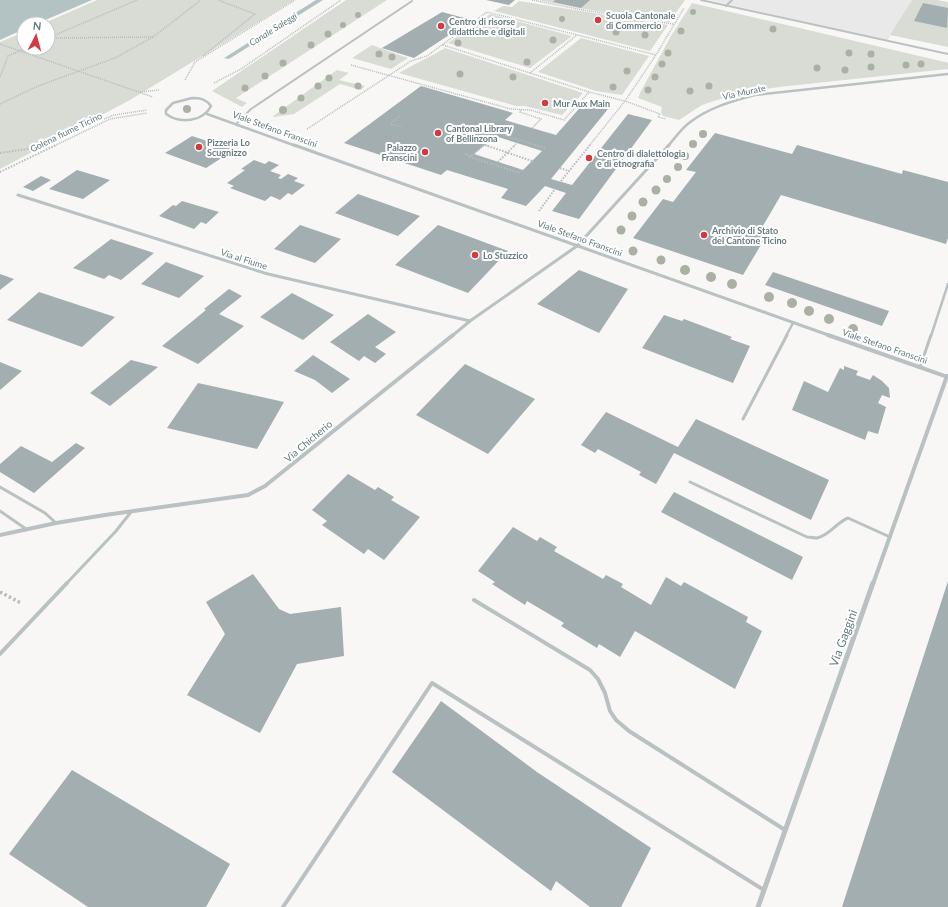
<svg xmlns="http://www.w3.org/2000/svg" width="948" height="907" font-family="Lato,sans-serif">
	<rect width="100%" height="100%" fill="#f8f7f5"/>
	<!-- built -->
	<polygon fill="#e8e9e8" points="710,0 912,0 887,41"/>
	<!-- green -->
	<g fill="#d9dcd5">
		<polygon points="97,0 294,0 130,100 0,169 0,42 24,32 24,48 48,48 48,24 42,24"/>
		<polygon points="346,0 387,0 236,98 247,103 242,107 212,91"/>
		<polygon points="538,0 685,0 669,22 584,9"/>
		<polygon points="912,0 937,0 948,2 948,47 890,35"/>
		<polygon points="519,1 668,25 650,51 494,11 503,6 512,7"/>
		<polygon points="692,3 945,62 948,63 948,69 779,87 738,93 702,105 679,120 663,116 661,113 662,107 638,98 641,91 671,36"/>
		<polygon points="490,14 572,36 530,68 448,43"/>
		<polygon points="581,38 649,56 622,95 596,91 538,72"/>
		<polygon points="372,45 408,58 391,69 352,58"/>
		<path d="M445,48L583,93L562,115L525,106H516L399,73C414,64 430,57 445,48Z"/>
		<polygon points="337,70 349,73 339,80 365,86 361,90 340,84 294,114 274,117 273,116"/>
	</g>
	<!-- water -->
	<polygon fill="#b3c3c3" points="0,0 92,0 36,24 24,24 24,29 0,40"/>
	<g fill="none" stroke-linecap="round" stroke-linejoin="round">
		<!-- stream -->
		<polygon fill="#b3c3c3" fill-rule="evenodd" points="316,0 323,0 229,59 224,58"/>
	</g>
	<!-- building -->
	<g fill="#a2aeb0" fill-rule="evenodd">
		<polygon points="486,0 515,0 509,5"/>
		<polygon points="555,0 590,0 581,8 553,2"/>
		<polygon points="923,3 948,8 947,28 914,21"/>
		<polygon points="442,12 472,20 414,58 382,48"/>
		<path d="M421,86L513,113L505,120L556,135L584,103L608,109L551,179L572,185L628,114L652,120L579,219L552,211L566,193L545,186L526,206L501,198L508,189L447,170L441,175L344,143ZM495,136L517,143L542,151L523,170L474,154Z"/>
		<polygon points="715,133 792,154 797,145 902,174 903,170 948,182 948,238 946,244 781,195 760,231 768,233 743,275 633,238 663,199 673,202 696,172 686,170"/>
		<polygon points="192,136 234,150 206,168 165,153"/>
		<polygon points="254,160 265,164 269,161 279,165 270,171 281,175 278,178 281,179 288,174 298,178 294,181 305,185 292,195 288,193 280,200 271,196 265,201 230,188 234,186 227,183 245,170 241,169"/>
		<polygon points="77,170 110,180 83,199 49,189"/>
		<polygon points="41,176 51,180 33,191 23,187"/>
		<polygon points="358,194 420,216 398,236 335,213"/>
		<polygon points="182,201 219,212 206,224 201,222 194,229 159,216 173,205 176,206"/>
		<polygon points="300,225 341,239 315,263 274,249"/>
		<polygon points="438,225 508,251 468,293 395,265"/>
		<polygon points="111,239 154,253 121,280 109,275 104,279 73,268"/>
		<polygon points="166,262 204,276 179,298 141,284"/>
		<polygon points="579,270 628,289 599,333 537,304"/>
		<polygon points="773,272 889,311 882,326 765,285"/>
		<polygon points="0,274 14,279 0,290"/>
		<polygon points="229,289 242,296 219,314 244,326 198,364 162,346 206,310 204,309"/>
		<polygon points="39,292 115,317 82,347 7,320"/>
		<polygon points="292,293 334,315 303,340 260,317"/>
		<polygon points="368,314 396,332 375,347 386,354 375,363 364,356 359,361 330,342"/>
		<polygon points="664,315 682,321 684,319 732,337 730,339 750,346 733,383 642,348"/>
		<polygon points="313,355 350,379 332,393 315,380 294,371"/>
		<polygon points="131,360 158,367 110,406 90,393"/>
		<polygon points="0,362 22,371 0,390"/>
		<polygon points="465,364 535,399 488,454 416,415"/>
		<polygon points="844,366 858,371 856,375 870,380 873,375 882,381 889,388 890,398 882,395 878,403 886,407 878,434 868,431 865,440 792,410 804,381 828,392 840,368 844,370"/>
		<polygon points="198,383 284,402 257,449 167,428"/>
		<polygon points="606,412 678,447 696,419 829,480 811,520 674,453 656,484 639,475 641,472 598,449 595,453 581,445"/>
		<polygon points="76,443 85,448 34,493 0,472 0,464 21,446 52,462"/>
		<polygon points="348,474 375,490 378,487 394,497 391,500 420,517 384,560 368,549 364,554 322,525 327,521 312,510"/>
		<polygon points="674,492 803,557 792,580 661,512"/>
		<polygon points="513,527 537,541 540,537 557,547 554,551 603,579 606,575 623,584 621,587 651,605 666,577 681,586 684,582 748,617 746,622 762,631 735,689 635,631 620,657 599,644 597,648 561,626 564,623 527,601 525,605 492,584 495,582 478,571"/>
		<polygon points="253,574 279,609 290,614 341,607 344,656 297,664 260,733 187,695 225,634 206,602"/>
		<polygon points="948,581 948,907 842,907"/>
		<polygon points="441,701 537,772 651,848 621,907 590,907 556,881 551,891 392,772"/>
		<polygon points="72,770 230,864 206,907 88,907 9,854"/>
	</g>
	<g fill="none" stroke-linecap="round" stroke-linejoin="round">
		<!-- path-far2 -->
		<g stroke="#b7bcbd" stroke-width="1.5" stroke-dasharray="1 1" stroke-linecap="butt">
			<polyline points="532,0 583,10 673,24"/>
			<polyline points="48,38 137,0"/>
			<polyline points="50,38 153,37"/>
			<polyline points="0,44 153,97"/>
			<polyline points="443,45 589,92 625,101 660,114 658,117 666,119"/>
			<polyline points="203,56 255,14 218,0"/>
			<polyline points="351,65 511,109 530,110 564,120 589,92"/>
			<polyline points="530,73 577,35"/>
			<polyline points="0,77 8,56 26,48"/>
			<polyline points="185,80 195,62 295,0"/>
			<polyline points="214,83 241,69 341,0"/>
			<polyline points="140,92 159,90"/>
			<polyline points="0,104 38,86 115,58 153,37 201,0"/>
			<polyline points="521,110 520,112 541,119 532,128"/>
			<polyline points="391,123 400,116"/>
			<polyline points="391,124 402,127"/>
			<polyline points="307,129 411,61 427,56 487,12 656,55"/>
			<polyline points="485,145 488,146"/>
			<polyline points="35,146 114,115 147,110"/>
			<polyline points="54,146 110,119 147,113"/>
			<polyline points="482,146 497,133 538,146"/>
			<polyline points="514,146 517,143"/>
			<polyline points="589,146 625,101 656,55 684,8"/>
		</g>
		<!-- path-far1 -->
		<g stroke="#b7bcbd" stroke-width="2" stroke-dasharray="1.5 1.5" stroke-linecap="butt">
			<polyline points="484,145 470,157 520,173"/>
			<polyline points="485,145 532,161"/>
			<polyline points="535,145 545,148"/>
			<polyline points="0,153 27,149 38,145"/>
			<polyline points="465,154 471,156"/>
			<polyline points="498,162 515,145"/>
			<polyline points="560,168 569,171"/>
			<polyline points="0,172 56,145"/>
			<polyline points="561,181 590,145"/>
			<polyline points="539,211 555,189"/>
		</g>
		<!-- path -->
		<polyline stroke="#b7bcbd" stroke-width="3.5" stroke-dasharray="2.5 2.5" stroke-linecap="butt" points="0,592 21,603"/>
		<!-- service-far3 -->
		<g stroke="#bac1c2" stroke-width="2">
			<polyline points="701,0 948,54"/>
			<polyline points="726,6 732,0"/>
			<polyline points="237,123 251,109 412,1"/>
		</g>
		<!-- service-far2 -->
		<g stroke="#bac1c2" stroke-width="2.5">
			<polyline points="786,336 793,323"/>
			<polyline points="931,336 948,284"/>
		</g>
		<!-- service-far1 -->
		<g stroke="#bac1c2" stroke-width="3">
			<polyline points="920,367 931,335"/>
			<polyline points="743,419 787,335"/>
			<path d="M690,482L807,537C810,537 814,538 817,538C829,536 837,522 848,518L890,537"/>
			<polyline points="0,487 45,513 56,523"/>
			<polyline points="0,511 26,529"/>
			<polyline points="66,584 116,531 131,512"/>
		</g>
		<!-- service -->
		<g stroke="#bac1c2" stroke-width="4">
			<polyline points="474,600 590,670 598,679 605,693 610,711 616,720 629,731 785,830"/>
			<polyline points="0,654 67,583"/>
			<polyline points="283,907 432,683 764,890"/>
		</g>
		<!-- minor-far3 -->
		<g stroke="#bac1c2" stroke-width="2.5">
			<path d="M192,98C200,98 206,99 211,106C203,122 180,124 166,114V110L173,103Z"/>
			<polyline points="207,114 296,146"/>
			<path d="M668,146C675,138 681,129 689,123C708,108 732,101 755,95L948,74"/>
		</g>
		<!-- minor-far2 -->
		<g stroke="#bac1c2" stroke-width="3">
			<polyline points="294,145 831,336"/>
			<polyline points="18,195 268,274 470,321"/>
			<polyline points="452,336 470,321 577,246 669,145"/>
		</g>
		<!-- minor-far1 -->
		<g stroke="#bac1c2" stroke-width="4">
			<polyline points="828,335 948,377"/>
			<polyline points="0,535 56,523 105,515 248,495 265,486 453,335"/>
			<polyline points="873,584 947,376"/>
		</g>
		<!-- minor -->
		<polyline stroke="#bac1c2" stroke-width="5" points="758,907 873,583"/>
	</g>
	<!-- trees -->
	<g fill="#abb0a5">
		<circle cx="693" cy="12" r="3"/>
		<circle cx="358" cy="15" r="3"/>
		<circle cx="562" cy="19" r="3"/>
		<circle cx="488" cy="21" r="3"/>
		<circle cx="343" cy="25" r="3"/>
		<circle cx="773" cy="29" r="3.5"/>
		<circle cx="681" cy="31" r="3.5"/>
		<circle cx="473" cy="32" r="3.5"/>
		<circle cx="616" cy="32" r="3.5"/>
		<circle cx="328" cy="34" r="3.5"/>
		<circle cx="645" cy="35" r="3.5"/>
		<circle cx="553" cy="40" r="3.5"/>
		<circle cx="458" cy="43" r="3.5"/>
		<circle cx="311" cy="45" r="3.5"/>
		<circle cx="668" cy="53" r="3.5"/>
		<circle cx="849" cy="53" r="3.5"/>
		<circle cx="379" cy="54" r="3.5"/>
		<circle cx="871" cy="54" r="3.5"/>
		<circle cx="392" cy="57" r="3.5"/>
		<circle cx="527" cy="62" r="3.5"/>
		<circle cx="283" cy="63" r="3.5"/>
		<circle cx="662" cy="64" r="3.5"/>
		<circle cx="921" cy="64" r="3.5"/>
		<circle cx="906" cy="65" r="3.5"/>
		<circle cx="871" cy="67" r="3.5"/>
		<circle cx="817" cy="68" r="3.5"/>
		<circle cx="845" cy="70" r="3.5"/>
		<circle cx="627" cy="71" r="3.5"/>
		<circle cx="460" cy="74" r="3.5"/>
		<circle cx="265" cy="76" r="3.5"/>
		<circle cx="513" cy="77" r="3.5"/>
		<circle cx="655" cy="77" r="3.5"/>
		<circle cx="329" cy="78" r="3.5"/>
		<circle cx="318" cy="86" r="3.5"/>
		<circle cx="358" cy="86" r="3.5"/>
		<circle cx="709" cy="86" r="3.5"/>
		<circle cx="613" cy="87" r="3.5"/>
		<circle cx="245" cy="88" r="3.5"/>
		<circle cx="648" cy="90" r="3.5"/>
		<circle cx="690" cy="91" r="3.5"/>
		<circle cx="301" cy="98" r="3.5"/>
		<circle cx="187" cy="109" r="4"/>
		<circle cx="283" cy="110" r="4"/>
		<circle cx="703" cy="134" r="4"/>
		<circle cx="693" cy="144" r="4"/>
		<circle cx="685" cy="156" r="4"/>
		<circle cx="678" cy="167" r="4"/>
		<circle cx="667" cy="179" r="4"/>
		<circle cx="656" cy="190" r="4.5"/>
		<circle cx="643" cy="202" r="4.5"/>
		<circle cx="632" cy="216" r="4.5"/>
		<circle cx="621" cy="230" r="4.5"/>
		<circle cx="633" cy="251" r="4.5"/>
		<circle cx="661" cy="260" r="4.5"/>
		<circle cx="685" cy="270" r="5"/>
		<circle cx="711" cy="277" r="5"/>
		<circle cx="732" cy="284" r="5"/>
		<circle cx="769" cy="297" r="5"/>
		<circle cx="792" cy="303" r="5"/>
		<circle cx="809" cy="311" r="5"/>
		<circle cx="829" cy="319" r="5"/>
		<circle cx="853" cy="329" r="5"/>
	</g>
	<!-- markers -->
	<g fill="#d13b41" stroke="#fff" stroke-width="1.5">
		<circle cx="598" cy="20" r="4"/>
		<circle cx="441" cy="26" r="4"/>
		<circle cx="545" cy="103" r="4"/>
		<circle cx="438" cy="133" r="4"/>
		<circle cx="199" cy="147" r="4"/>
		<circle cx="425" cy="152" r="4"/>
		<circle cx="589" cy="158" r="4"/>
		<circle cx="704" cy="235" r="4"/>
		<circle cx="475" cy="255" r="4"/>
	</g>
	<g text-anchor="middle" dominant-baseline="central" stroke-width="4" stroke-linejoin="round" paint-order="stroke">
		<!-- far-poi labels -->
		<g font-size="9" font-weight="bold" fill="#667a7d" stroke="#fff" text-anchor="start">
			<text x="606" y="15">Scuola Cantonale<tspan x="606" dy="10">di Commercio</tspan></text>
			<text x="449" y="21">Centro di risorse<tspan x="449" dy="10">didattiche e digitali</tspan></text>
			<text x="553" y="103">Mur Aux Main</text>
			<text x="446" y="128">Cantonal Library<tspan x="446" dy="10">of Bellinzona</tspan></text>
			<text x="207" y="142">Pizzeria Lo<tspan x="207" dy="10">Scugnizzo</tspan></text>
			<text x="417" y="147" text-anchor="end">Palazzo<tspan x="417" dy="10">Franscini</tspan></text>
			<text x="597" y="153">Centro di dialettologia<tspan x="597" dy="10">e di etnografia</tspan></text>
			<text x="712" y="230">Archivio di Stato<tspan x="712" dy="10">del Cantone Ticino</tspan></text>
			<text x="483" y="255">Lo Stuzzico</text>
		</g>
		<!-- far-water labels -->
		<g font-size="9" font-style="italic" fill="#607878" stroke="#fff">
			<text transform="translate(273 29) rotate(-32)">Canale Saleggi</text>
		</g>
		<!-- far-street labels -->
		<g font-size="9" fill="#667a7d" stroke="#fff">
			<text transform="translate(744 92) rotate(-12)">Via Murate</text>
			<text transform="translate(275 129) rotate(20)">Viale Stefano Franscini</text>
			<text transform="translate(66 132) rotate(-26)">Golena fiume Ticino</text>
			<text transform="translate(580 238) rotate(20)">Viale Stefano Franscini</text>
			<text transform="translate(244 259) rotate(18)">Via al Fiume</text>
			<text transform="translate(885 346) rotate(19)">Viale Stefano Franscini</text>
		</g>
		<!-- street labels -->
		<g font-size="10" fill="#667a7d" stroke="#fff">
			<text transform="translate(308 441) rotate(-40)">Via Chicherio</text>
		</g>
		<!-- near-street labels -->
		<g font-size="12" fill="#667a7d" stroke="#fff">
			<text transform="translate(843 638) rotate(-70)">Via Gaggini</text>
		</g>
	</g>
	<!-- north arrow -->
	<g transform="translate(36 36) rotate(6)"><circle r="19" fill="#ffffff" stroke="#c2cacb"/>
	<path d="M0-3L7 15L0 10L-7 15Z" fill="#d13b41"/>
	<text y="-6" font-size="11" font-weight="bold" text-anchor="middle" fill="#667a7d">N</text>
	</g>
</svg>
